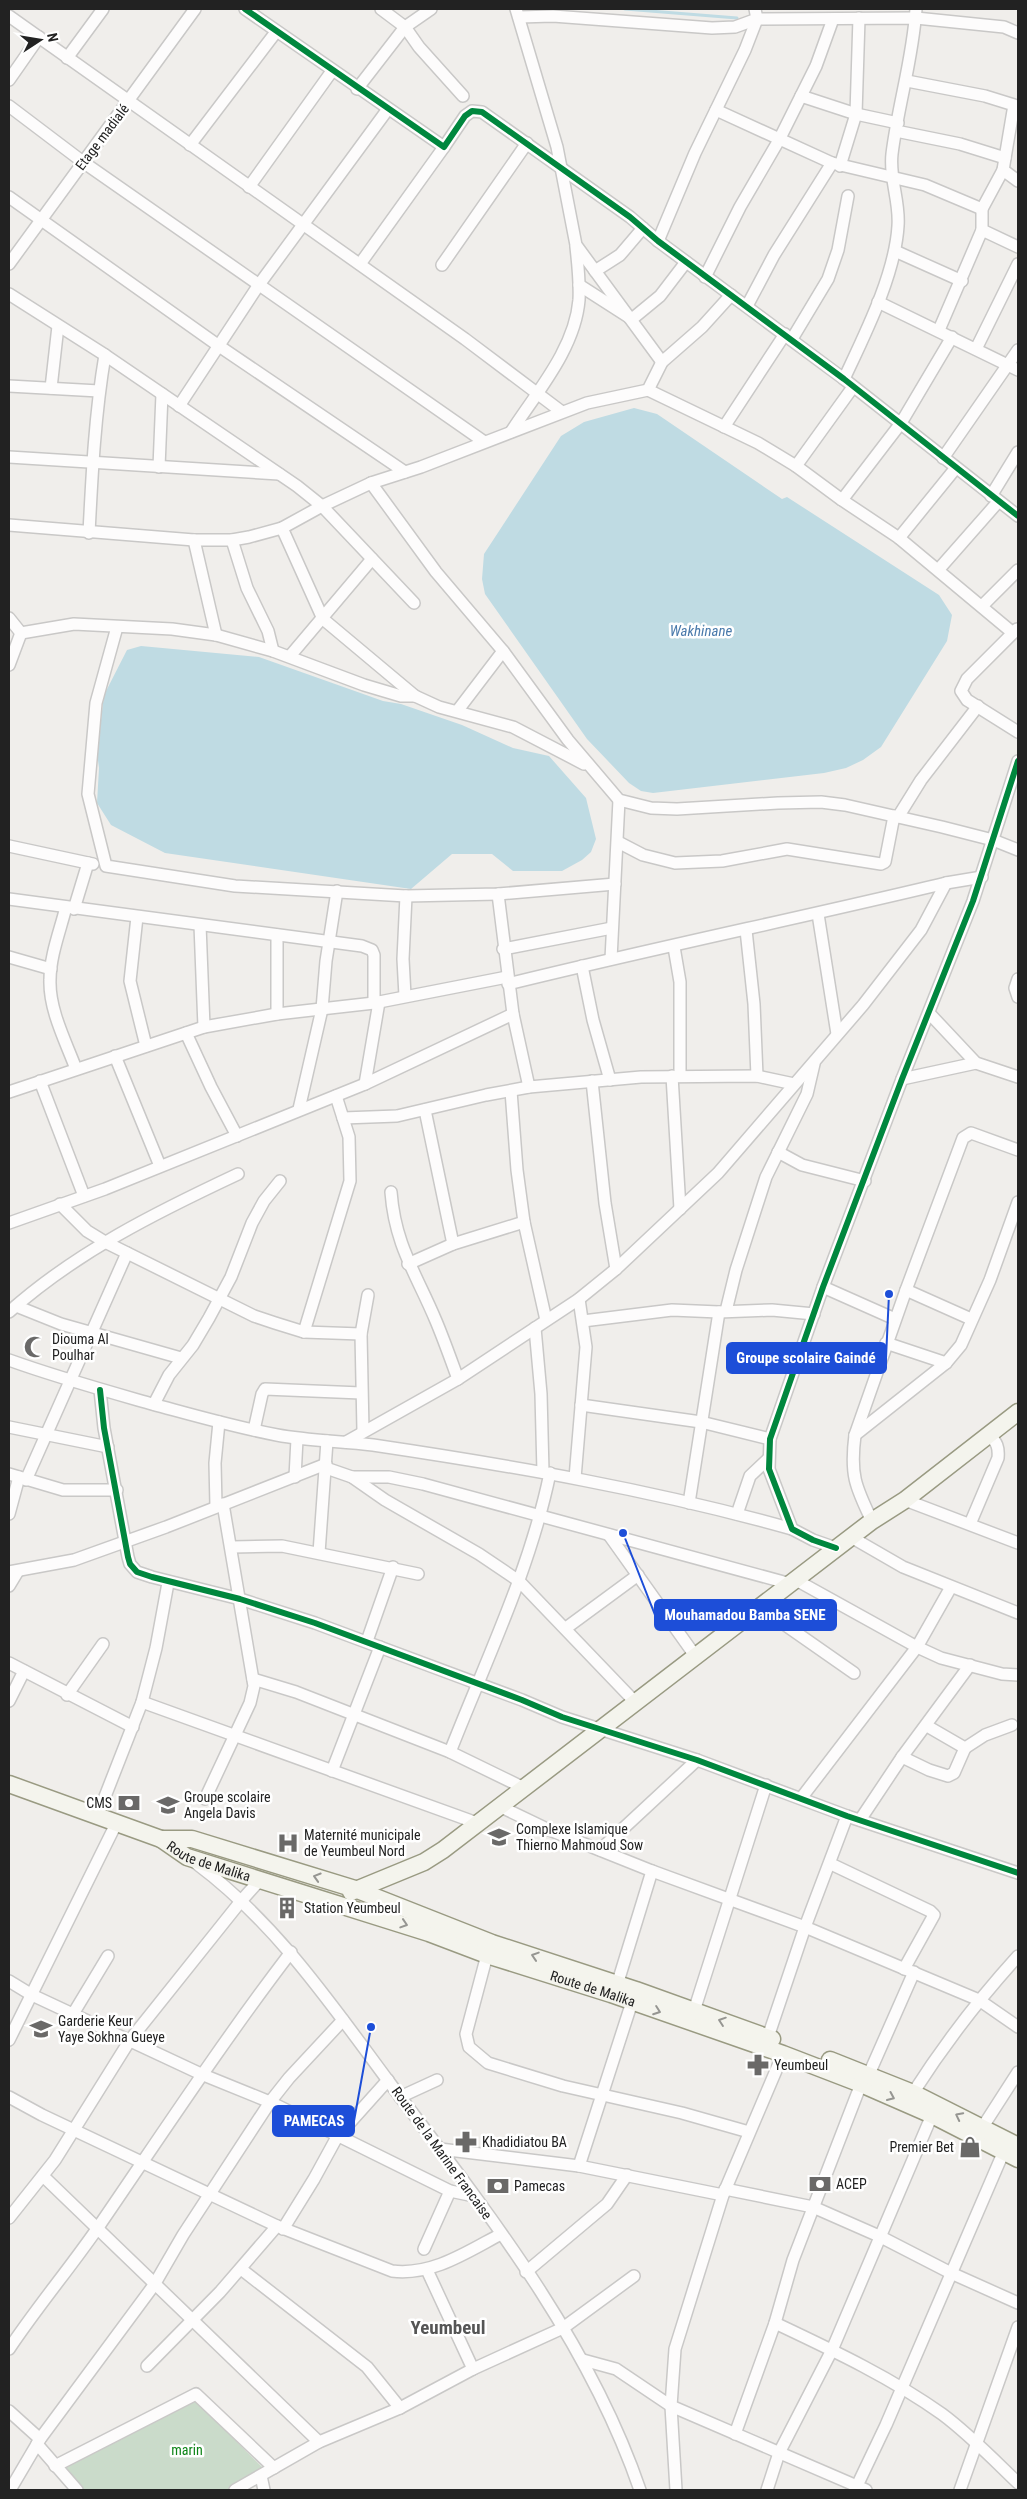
<svg xmlns="http://www.w3.org/2000/svg" width="1027" height="2499" font-family="'Roboto Condensed',sans-serif">
	<rect width="100%" height="100%" fill="#f0eeeb"/>
	<!-- cemetery -->
	<polygon fill="#cadbca" points="196,2401 267,2472 231,2490 78,2490 59,2471"/>
	<!-- water -->
	<g fill="#bfdbe3">
		<polygon points="634,408 657,414 782,499 787,497 939,595 952,615 947,641 881,747 863,760 846,768 824,773 653,793 641,791 629,783 587,739 485,594 482,579 484,554 561,436 584,422"/>
		<polygon points="141,646 259,657 383,701 401,704 462,725 513,748 549,756 586,798 596,839 591,852 582,860 562,871 513,871 492,854 452,854 411,889 165,853 111,825 97,803 99,768 97,753 104,695 127,650"/>
	</g>
	<g fill="none" stroke-linecap="round" stroke-linejoin="round">
		<!-- stream -->
		<polyline stroke="#bfdbe3" stroke-width="3" points="625,9 737,18"/>
		<!-- street casing -->
		<g stroke="#c9c8c7" stroke-width="14">
			<g id="street">
				<polyline points="245,9 444,147 465,116 472,111 482,112 630,217 658,241 844,379 1018,516"/>
				<polyline points="381,9 405,27 419,47 463,96"/>
				<polyline points="516,9 557,147 576,245 662,362"/>
				<polyline points="9,16 465,339 562,412"/>
				<polyline points="519,17 553,16 712,28 735,27 757,19 916,18 1004,27 1018,33"/>
				<polyline points="67,58 103,9"/>
				<polyline points="9,80 39,37"/>
				<polyline points="907,81 985,96 1014,105 1003,170 982,209 982,230 1018,247"/>
				<polyline points="357,89 405,27 431,9"/>
				<polyline points="801,96 856,114 898,123"/>
				<polyline points="9,106 83,162 483,441"/>
				<polyline points="716,110 832,163 925,185 982,209"/>
				<polyline points="896,131 960,144 1005,158"/>
				<polyline points="190,145 276,32"/>
				<polyline points="840,166 856,114 859,18"/>
				<polyline points="1003,170 1018,181"/>
				<polyline points="249,187 332,71"/>
				<polyline points="9,197 219,346 405,472"/>
				<polyline points="658,241 695,153 745,50 757,19 755,9"/>
				<polyline points="895,251 962,281"/>
				<polyline points="9,264 195,9"/>
				<polyline points="360,264 444,147"/>
				<polyline points="442,265 527,143"/>
				<polyline points="595,271 620,255 643,228"/>
				<polyline points="705,277 740,207 779,140 816,66 833,19"/>
				<polyline points="579,285 632,319 660,296 686,262"/>
				<polyline points="9,294 105,355 297,486 322,506 414,603"/>
				<polyline points="878,302 1018,370"/>
				<polyline points="747,306 774,255 832,163"/>
				<polyline points="939,330 982,230"/>
				<polyline points="792,339 828,279 838,250 848,196"/>
				<polyline points="976,349 1018,264"/>
				<path d="M844,379C865,334 895,275 898,226C900,201 889,179 892,154C898,105 913,58 916,9"/>
				<polyline points="9,386 99,391"/>
				<polyline points="51,388 58,326"/>
				<polyline points="648,390 758,443 796,466 842,500 899,538 1013,633"/>
				<polyline points="179,406 258,286 388,109"/>
				<polyline points="724,427 785,334"/>
				<path d="M511,432C536,393 575,349 579,300C580,282 578,265 576,247"/>
				<polyline points="9,457 279,474"/>
				<polyline points="943,458 1018,350"/>
				<polyline points="796,466 853,387"/>
				<polyline points="159,467 162,394"/>
				<polyline points="371,483 436,572 503,651 568,740 619,800 651,808 677,809 778,803 821,802 845,805 942,827 993,840 1018,850"/>
				<polyline points="991,496 1018,452"/>
				<polyline points="842,500 901,423 952,337"/>
				<polyline points="9,525 194,540 232,540 249,537 282,528 322,506 371,483 421,467 587,403 648,390 662,362 702,327 731,295"/>
				<polyline points="282,528 323,619 415,696 439,707 513,727 584,764"/>
				<path d="M89,533C92,473 95,414 105,355"/>
				<polyline points="899,538 955,469"/>
				<polyline points="194,540 216,635"/>
				<polyline points="232,540 247,588 268,631 273,651"/>
				<polyline points="939,569 998,502"/>
				<polyline points="982,606 1018,570"/>
				<polyline points="9,618 21,633 74,624 172,629 216,635 273,651 364,685 401,696 415,696"/>
				<polyline points="117,627 96,703 88,794 106,866 235,886 406,896 498,894 615,884"/>
				<polyline points="1017,629 967,679 961,691 967,700 1018,732"/>
				<polyline points="290,656 372,559"/>
				<polyline points="9,665 21,633"/>
				<polyline points="458,710 503,651"/>
				<polyline points="898,817 921,780 978,706"/>
				<polyline points="618,842 643,855 675,863 722,861 787,849 881,864 885,862 894,816"/>
				<polyline points="9,846 88,863"/>
				<polyline points="498,894 513,1014 529,1087"/>
				<polyline points="9,899 362,946 372,950 374,955 374,1003"/>
				<path d="M66,907C60,931 50,956 50,980C49,1010 66,1042 76,1069"/>
				<polyline points="74,909 88,863 93,864"/>
				<polyline points="818,914 837,1034"/>
				<polyline points="137,917 130,981 146,1046"/>
				<polyline points="200,925 204,1027"/>
				<polyline points="746,930 754,1004 757,1076"/>
				<polyline points="277,935 277,1014"/>
				<polyline points="674,947 680,982 680,1076"/>
				<polyline points="503,949 612,928"/>
				<polyline points="9,957 51,969"/>
				<polyline points="611,959 619,800"/>
				<polyline points="582,966 593,1020 610,1080"/>
				<polyline points="1018,979 1015,988 1018,997"/>
				<path d="M508,984C654,948 800,918 946,883L982,877"/>
				<polyline points="405,996 403,959 406,896"/>
				<polyline points="929,1013 976,1063 1018,1077"/>
				<polyline points="186,1033 211,1087 237,1136"/>
				<polyline points="115,1056 160,1166"/>
				<polyline points="672,1076 680,1209"/>
				<polyline points="902,1079 976,1063"/>
				<polyline points="40,1081 84,1196"/>
				<polyline points="592,1081 605,1203 616,1269"/>
				<polyline points="365,1084 379,1002"/>
				<polyline points="511,1091 517,1170 524,1222 546,1320"/>
				<polyline points="9,1092 204,1027 277,1014 374,1003 507,977"/>
				<polyline points="299,1109 322,1009 326,961 337,891"/>
				<polyline points="425,1110 453,1244"/>
				<polyline points="343,1118 397,1116 486,1095 529,1087 641,1077 757,1076 794,1084"/>
				<polyline points="778,1152 802,1165 865,1181"/>
				<path d="M391,1192C395,1246 417,1275 436,1321C444,1340 451,1360 458,1379"/>
				<polyline points="60,1204 87,1231 105,1242 254,1316 275,1323 304,1332 361,1334"/>
				<polyline points="9,1223 105,1189 365,1084 513,1014"/>
				<polyline points="408,1264 453,1244 524,1222"/>
				<polyline points="823,1287 895,1319"/>
				<polyline points="906,1290 971,1319"/>
				<polyline points="16,1306 61,1324 181,1358"/>
				<polyline points="726,1311 736,1270 766,1177 807,1094 814,1064"/>
				<path d="M9,1312C76,1252 157,1212 238,1174"/>
				<polyline points="583,1321 672,1310 719,1312 772,1310 814,1314"/>
				<polyline points="535,1328 541,1394 543,1472"/>
				<polyline points="304,1332 350,1181 349,1137 336,1096"/>
				<polyline points="886,1343 946,1363"/>
				<path d="M9,1360C56,1377 103,1390 152,1404C193,1415 234,1427 277,1435C309,1441 341,1441 373,1445C514,1466 654,1490 792,1529"/>
				<polyline points="100,1390 104,1428 128,1557 130,1564 137,1572 152,1577 240,1599 315,1623 522,1700 562,1717 697,1760 847,1816 1018,1873"/>
				<polyline points="154,1404 169,1375 193,1345 209,1318 231,1277 252,1223 264,1201 280,1181"/>
				<polyline points="581,1405 701,1422 770,1439"/>
				<polyline points="9,1427 108,1447"/>
				<polyline points="254,1430 262,1394 265,1389 361,1393"/>
				<polyline points="363,1431 361,1334 368,1295"/>
				<polyline points="855,1435 946,1363 961,1345 990,1280 1018,1202"/>
				<polyline points="346,1442 458,1379 579,1299 616,1269 718,1173 863,1005 921,930 946,883"/>
				<polyline points="326,1468 352,1477 385,1500 479,1554 519,1581 636,1703"/>
				<polyline points="9,1474 63,1490 117,1490"/>
				<polyline points="295,1477 297,1439"/>
				<polyline points="352,1477 389,1477 423,1484 791,1584"/>
				<polyline points="575,1478 586,1347 579,1299"/>
				<polyline points="26,1480 127,1253"/>
				<polyline points="905,1500 1018,1543"/>
				<polyline points="689,1503 719,1312"/>
				<polyline points="216,1506 215,1463 219,1422"/>
				<polyline points="9,1514 19,1477"/>
				<polyline points="737,1514 750,1476 768,1459"/>
				<path d="M872,1521C855,1486 850,1474 855,1435L906,1290L963,1138L971,1133L1018,1150"/>
				<path d="M970,1524L998,1458C999,1447 997,1443 989,1434"/>
				<polyline points="609,1535 696,1657"/>
				<polyline points="851,1537 903,1567 1018,1613"/>
				<polyline points="232,1547 282,1546 418,1574"/>
				<polyline points="836,1548 813,1540 792,1529 769,1469 770,1439 823,1287 902,1079 973,901 1018,761"/>
				<polyline points="319,1553 327,1441"/>
				<polyline points="9,1572 74,1560 166,1527 326,1464"/>
				<polyline points="796,1580 917,1647 941,1658 1002,1674 1018,1675"/>
				<polyline points="9,1586 18,1571"/>
				<polyline points="761,1608 854,1673"/>
				<polyline points="566,1628 638,1575"/>
				<polyline points="367,1641 393,1567"/>
				<polyline points="9,1663 133,1727"/>
				<polyline points="253,1679 296,1692 450,1752 524,1788"/>
				<polyline points="67,1695 103,1644"/>
				<polyline points="9,1701 24,1671"/>
				<polyline points="142,1702 477,1823"/>
				<polyline points="927,1726 965,1748 985,1735 1012,1725"/>
				<path d="M450,1752C486,1660 530,1570 550,1473"/>
				<polyline points="902,1757 929,1770 948,1776 954,1773 965,1748"/>
				<polyline points="332,1771 380,1647"/>
				<polyline points="802,1797 917,1647 951,1587"/>
				<polyline points="205,1799 250,1703 254,1686 223,1504"/>
				<polyline points="499,1806 547,1829 652,1871 805,1927 979,2000 1018,2027"/>
				<polyline points="97,1817 142,1702 156,1648 168,1583"/>
				<polyline points="860,1820 902,1757 970,1665"/>
				<polyline points="600,1850 697,1760"/>
				<path d="M197,1864C276,1923 331,2004 389,2082C485,2209 588,2338 640,2490"/>
				<polyline points="831,1864 930,1911 934,1915 904,1969"/>
				<polyline points="487,1955 466,2034 469,2047 488,2063 563,2086 682,2113 749,2132"/>
				<polyline points="9,1981 32,1995 201,2074 270,2102 450,2191 474,2196"/>
				<polyline points="617,1985 652,1871"/>
				<polyline points="694,2011 766,1785"/>
				<polyline points="73,2014 108,1956"/>
				<polyline points="768,2037 805,1927 847,1816"/>
				<polyline points="9,2040 116,1824"/>
				<polyline points="869,2074 914,1972"/>
				<path d="M913,2093C945,2043 978,2000 1018,1956"/>
				<path d="M9,2097L42,2115L277,2226L392,2271C432,2276 467,2252 501,2234"/>
				<polyline points="400,2097 437,2080"/>
				<polyline points="982,2128 1018,2072"/>
				<polyline points="440,2149 579,2166 723,2195"/>
				<polyline points="579,2166 632,2002"/>
				<polyline points="43,2176 319,2442"/>
				<polyline points="725,2189 813,2207 879,2236 951,2273 1018,2303"/>
				<polyline points="9,2218 55,2160 130,2040 241,1901 259,1881"/>
				<polyline points="283,2229 314,2179 337,2137 388,2080"/>
				<polyline points="424,2249 450,2191"/>
				<polyline points="241,2269 367,2367 400,2408"/>
				<polyline points="427,2270 473,2369"/>
				<polyline points="526,2272 607,2204 627,2175"/>
				<path d="M775,2323C832,2350 890,2377 942,2414C969,2434 994,2460 1018,2483"/>
				<path d="M9,2349C37,2307 70,2268 99,2226C162,2134 223,2041 291,1952"/>
				<polyline points="583,2360 616,2369 671,2406 866,2490"/>
				<polyline points="147,2366 220,2292 277,2226"/>
				<polyline points="9,2411 40,2439"/>
				<polyline points="735,2434 775,2323 793,2260 861,2084"/>
				<polyline points="37,2444 77,2490"/>
				<polyline points="55,2466 196,2394 274,2468"/>
				<polyline points="261,2476 264,2490"/>
				<polyline points="10,2490 40,2439 154,2285 183,2235 270,2102 289,2078 343,2020"/>
				<polyline points="235,2490 319,2442 400,2408 473,2369 563,2328 634,2276"/>
				<polyline points="676,2490 671,2406 675,2349 723,2195 783,2054"/>
				<polyline points="767,2490 779,2453 832,2350 932,2115"/>
				<polyline points="855,2490 886,2425 1004,2151"/>
				<polyline points="960,2490 1018,2327"/>
			</g>
		</g>
		<!-- secondary casing -->
		<g stroke="#999a82" stroke-width="19">
			<g id="secondary">
				<path id="s1" d="M9,1784L161,1839L187,1857L429,1933L487,1955L611,1994L783,2054L861,2084L932,2115L1018,2159"/>
				<polyline points="161,1839 192,1839 355,1889 492,1943 636,1990 772,2039"/>
				<polyline points="351,1892 424,1862 443,1850 872,1521 905,1500 1018,1412"/>
				<polyline points="830,2060 913,2093 1018,2146"/>
			</g>
		</g>
		<!-- street -->
		<use href="#street" stroke="#fdfcfc" stroke-width="11"/>
		<!-- secondary -->
		<use href="#secondary" stroke="#f4f4ed" stroke-width="16"/>
		<!-- cycleway casing -->
		<g stroke="#fff" stroke-width="9">
			<g id="cycleway">
				<polyline points="245,9 444,147 465,116 472,111 482,112 630,217 658,241 844,379 1018,516"/>
				<polyline points="100,1390 104,1428 128,1557 130,1564 137,1572 152,1577 240,1599 315,1623 522,1700 562,1717 697,1760 847,1816 1018,1873"/>
				<polyline points="836,1548 813,1540 792,1529 769,1469 770,1439 823,1287 902,1079 973,901 1018,761"/>
			</g>
		</g>
		<!-- cycleway -->
		<use href="#cycleway" stroke="#00873e" stroke-width="6"/>
	</g>
	<!-- one-way arrows -->
	<defs><path id="oneway-chevron" d="M-2-3.5L2.5 0L-2 3.5" fill="none" stroke-width="1.6" stroke-linecap="round" stroke-linejoin="round" transform="scale(1.25)"/></defs>
	<g stroke="#969692">
		<use href="#oneway-chevron" transform="translate(317 1877) rotate(-163)"/>
		<use href="#oneway-chevron" transform="translate(404 1924) rotate(18)"/>
		<use href="#oneway-chevron" transform="translate(535 1956) rotate(-162)"/>
		<use href="#oneway-chevron" transform="translate(657 2011) rotate(20)"/>
		<use href="#oneway-chevron" transform="translate(722 2021) rotate(-161)"/>
		<use href="#oneway-chevron" transform="translate(891 2097) rotate(24)"/>
		<use href="#oneway-chevron" transform="translate(959 2116) rotate(-153)"/>
	</g>
	<!-- icons -->
	<defs>
		<g id="mosque-bare" transform="scale(1.725)"><path d="M3.5-4.9A6 6 0 1 0 3.5 4.9A5 5 0 1 1 3.5-4.9Z" fill="#6a6968" stroke="#fff" stroke-width="2.5" paint-order="stroke"/></g>
		<g id="bank-bare" transform="scale(1.725)"><path d="M-6-4H6V4H-6ZM0-2.3a2.3 2.3 0 1 0 0 4.6a2.3 2.3 0 1 0 0-4.6Z" fill="#6a6968" stroke="#fff" stroke-width="2.5" paint-order="stroke"/></g>
		<g id="school-bare" transform="scale(1.725)"><path d="M0-5L7-2L0 1L-7-2ZM-4 1L0 2.5L4 1V4Q0 6-4 4Z" fill="#6a6968" stroke="#fff" stroke-width="2.5" paint-order="stroke"/></g>
		<g id="hospital-bare" transform="scale(1.725)"><path d="M-5-5h3v3.5h4V-5h3V5h-3V1.5h-4V5h-3Z" fill="#6a6968" stroke="#fff" stroke-width="2.5" paint-order="stroke"/></g>
		<g id="building-bare" transform="scale(1.725)"><path d="M-4-6H4V6H1V3H-1V6H-4ZM-2.5-4.3h1.7v1.8h-1.7ZM.8-4.3h1.7v1.8H.8ZM-2.5-1h1.7V.8h-1.7ZM.8-1h1.7V.8H.8Z" fill="#6a6968" stroke="#fff" stroke-width="2.5" paint-order="stroke"/></g>
		<g id="pharmacy-bare" transform="scale(1.725)"><path d="M-2-6h4v4h4v4h-4v4h-4v-4h-4v-4h4Z" fill="#6a6968" stroke="#fff" stroke-width="2.5" paint-order="stroke"/></g>
		<g id="shop-bare" transform="scale(1.725)"><path d="M-5-2.5h2.3a2.7 3.5 0 0 1 5.4 0H5L5.5 6h-11ZM-1.5-2.5h3a1.5 2.3 0 0 0-3 0Z" fill="#6a6968" stroke="#fff" stroke-width="2.5" paint-order="stroke"/></g>
	</defs>
	<g fill-rule="evenodd">
		<use href="#mosque-bare" x="35" y="1347"/>
		<use href="#bank-bare" x="129" y="1803"/>
		<use href="#school-bare" x="168" y="1805"/>
		<use href="#school-bare" x="499" y="1837"/>
		<use href="#hospital-bare" x="288" y="1843"/>
		<use href="#building-bare" x="287" y="1908"/>
		<use href="#school-bare" x="41" y="2029"/>
		<use href="#pharmacy-bare" x="758" y="2065"/>
		<use href="#pharmacy-bare" x="466" y="2142"/>
		<use href="#shop-bare" x="970" y="2147"/>
		<use href="#bank-bare" x="820" y="2184"/>
		<use href="#bank-bare" x="498" y="2186"/>
	</g>
	<g text-anchor="middle" dominant-baseline="central" stroke-width="5" stroke-linejoin="round" paint-order="stroke">
		<!-- street labels -->
		<g font-size="14" fill="#222" stroke="#fff">
			<text transform="translate(102 137) rotate(-53)">Etage madialé</text>
			<text stroke="none"><textPath href="#s1" startOffset="215">Route de Malika</textPath></text>
			<text stroke="none"><textPath href="#s1" startOffset="620">Route de Malika</textPath></text>
			<text transform="translate(442 2153) rotate(54)">Route de la Marine Francaise</text>
		</g>
		<!-- poi labels -->
		<g font-size="14" fill="#222" stroke="#fff" text-anchor="start">
			<text x="52" y="1339">Diouma Al<tspan x="52" dy="16">Poulhar</tspan></text>
			<text x="184" y="1797">Groupe scolaire<tspan x="184" dy="16">Angela Davis</tspan></text>
			<text x="112" y="1803" text-anchor="end">CMS</text>
			<text x="516" y="1829">Complexe Islamique<tspan x="516" dy="16">Thierno Mahmoud Sow</tspan></text>
			<text x="304" y="1835">Maternité municipale<tspan x="304" dy="16">de Yeumbeul Nord</tspan></text>
			<text x="304" y="1908">Station Yeumbeul</text>
			<text x="58" y="2021">Garderie Keur<tspan x="58" dy="16">Yaye Sokhna Gueye</tspan></text>
			<text x="774" y="2065">Yeumbeul</text>
			<text x="482" y="2142">Khadidiatou BA</text>
			<text x="954" y="2147" text-anchor="end">Premier Bet</text>
			<text x="836" y="2184">ACEP</text>
			<text x="514" y="2186">Pamecas</text>
		</g>
		<!-- park labels -->
		<g font-size="14" fill="#0c8416" stroke="#fff">
			<text x="187" y="2450">marin</text>
		</g>
		<!-- water labels -->
		<g font-size="15" font-style="italic" fill="#4a7aab" stroke="#fff">
			<text x="701" y="631">Wakhinane</text>
		</g>
		<!-- district labels -->
		<g font-size="19" font-weight="bold" fill="#555" stroke="#fff">
			<text x="448" y="2327">Yeumbeul</text>
		</g>
	</g>
	<!-- callouts -->
	<path fill="none" stroke="#1d4ed8" stroke-width="2" d="M889 1294L886 1358M623 1533L655 1615M371 2027L354 2121"/>
	<g fill="#1d4ed8" stroke="#fff" stroke-width="2">
		<circle cx="889" cy="1294" r="5"/>
		<circle cx="623" cy="1533" r="5"/>
		<circle cx="371" cy="2027" r="5"/>
	</g>
	<g fill="#1d4ed8" stroke="#1d4ed8" stroke-width="2">
		<rect x="727" y="1343" width="159" height="30" rx="5"/>
		<rect x="655" y="1600" width="181" height="30" rx="5"/>
		<rect x="273" y="2106" width="81" height="30" rx="5"/>
	</g>
	<g font-size="15" text-anchor="middle" font-weight="bold" fill="#fff">
		<text x="806" y="1363">Groupe scolaire Gaindé</text>
		<text x="745" y="1620">Mouhamadou Bamba SENE</text>
		<text x="314" y="2126">PAMECAS</text>
	</g>
	<!-- border -->
	<rect width="1027" height="2499" fill="none" stroke="#222222" stroke-width="20"/>
	<!-- north arrow -->
	<g transform="translate(40 40) rotate(78)" stroke="#ffffff" stroke-width="4" paint-order="stroke">
	<path d="M0-4L9 19L0 12L-9 19Z" fill="#222222"/>
	<text y="-8" font-size="14" font-weight="bold" text-anchor="middle" fill="#222222">N</text>
	</g>
</svg>
